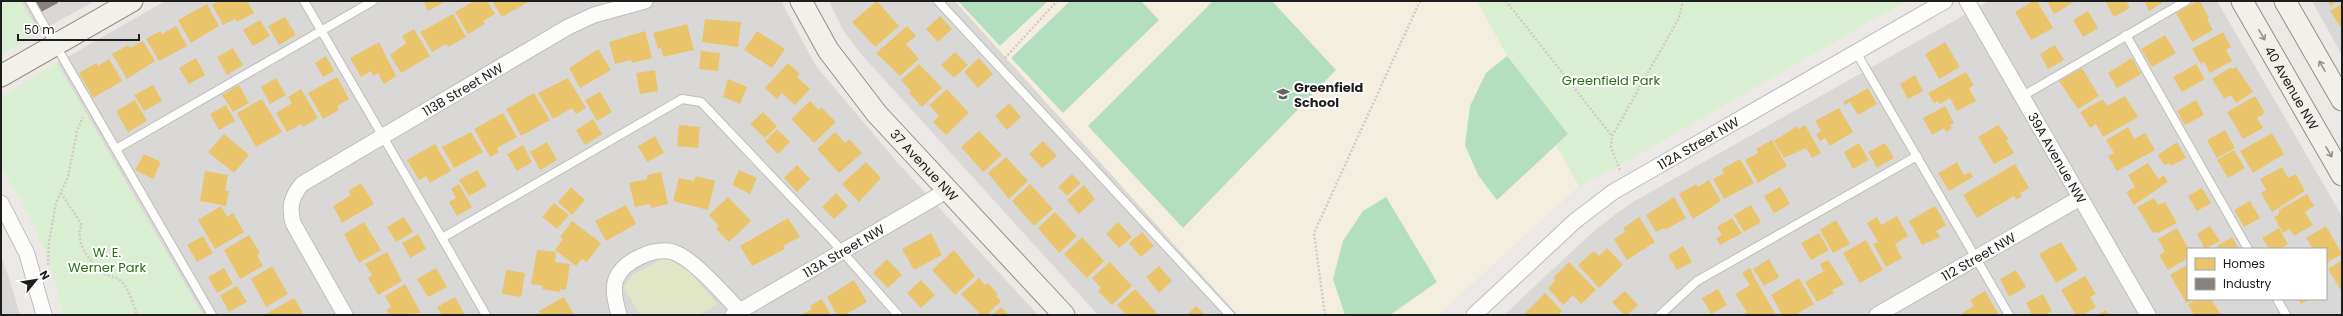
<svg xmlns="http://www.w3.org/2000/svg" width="2343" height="316" font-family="Poppins,sans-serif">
	<rect width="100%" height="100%" fill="#ebe8e5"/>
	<!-- residential -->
	<g fill="#dad8d7" fill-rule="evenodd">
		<polygon points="21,1 95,1 39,32"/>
		<polygon points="165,1 781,1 816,66 897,162 1038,315 203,315 57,63"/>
		<polygon points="829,1 955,1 1238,315 1098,315 861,54 844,32"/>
		<path d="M1989,1H2217L2342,216V315H1504L1596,229L1631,203ZM2188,249H2326V299H2188Z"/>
		<polygon points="2312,1 2342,1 2342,55"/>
		<polygon points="1,256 9,278 20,315 1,315"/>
	</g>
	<!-- education -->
	<polygon fill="#f4eee1" points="955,1 1477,1 1579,186 1438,315 1238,315"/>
	<!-- grass -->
	<polygon fill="#e0e6c6" points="664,258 685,266 717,304 699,315 640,315 624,288 632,275"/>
	<!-- park -->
	<g fill="#daefd2">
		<polygon points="1,1 21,1 39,32 1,55"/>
		<polygon points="1477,1 1906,1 1615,168 1579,186"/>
		<polygon points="57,63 203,315 63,315 51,267 35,226 1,166 1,97"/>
	</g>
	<!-- pitch -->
	<g fill="#b4dec0">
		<polygon points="958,1 1048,1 1000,46"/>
		<polygon points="1070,1 1141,1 1159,20 1063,113 1011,58"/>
		<polygon points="1213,1 1272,1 1336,70 1183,228 1088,126"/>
		<polygon points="1507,56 1568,134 1497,200 1478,175 1465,145 1470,106 1486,73"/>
		<polygon points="1386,197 1437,282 1390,315 1345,315 1333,279 1343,241 1363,211"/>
	</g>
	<!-- homes -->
	<g fill="#e9c46a">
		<polygon points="218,1 247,1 254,13 237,22 235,19 223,25 212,5"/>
		<polygon points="423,1 446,1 428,11"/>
		<polygon points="474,1 487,1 495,14 483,21 485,24 468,34 455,12"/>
		<polygon points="492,1 530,1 502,17"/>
		<polygon points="877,1 899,26 875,47 852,22"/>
		<polygon points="2033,1 2037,1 2053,28 2031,40 2015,12"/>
		<polygon points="2047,1 2076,1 2054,14"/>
		<polygon points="2105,1 2126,1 2130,8 2114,17"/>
		<polygon points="2144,1 2165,1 2149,11"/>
		<polygon points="2197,1 2200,1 2209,18 2207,19 2213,30 2192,42 2176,13"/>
		<polygon points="2328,1 2338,1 2330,6"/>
		<polygon points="207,4 219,26 191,43 178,20"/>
		<polygon points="2342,4 2342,29 2330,11"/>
		<polygon points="2088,11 2098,28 2083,37 2073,20"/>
		<polygon points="453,14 466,37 448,47 446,44 432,52 420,32"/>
		<polygon points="940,16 952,29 938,42 926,29"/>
		<polygon points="285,17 296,35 279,45 268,26"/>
		<polygon points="705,19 741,22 738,47 702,42"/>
		<polygon points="260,20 270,36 253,46 243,30"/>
		<polygon points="687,24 694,50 663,57 661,48 658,49 653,33"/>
		<polygon points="176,26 187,46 159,61 146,39 160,31 162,34"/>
		<polygon points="907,26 916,36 906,44 919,59 900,76 876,53"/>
		<polygon points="414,29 430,56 401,73 390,55 406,43 402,36"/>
		<polygon points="645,31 652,58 632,63 631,60 615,64 609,42"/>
		<polygon points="757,31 785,49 772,68 744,50"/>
		<polygon points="2223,32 2231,47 2226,50 2232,61 2210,73 2204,62 2201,64 2192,49"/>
		<polygon points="2165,35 2176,53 2152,67 2141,49"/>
		<polygon points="143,41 155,61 127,79 112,54 128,45 130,48"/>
		<polygon points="379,42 396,76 384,84 378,73 373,76 371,71 361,77 350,58"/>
		<polygon points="1945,42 1960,67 1939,79 1925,54"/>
		<polygon points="2055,45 2064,60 2048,69 2040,54"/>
		<polygon points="233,48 243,65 227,75 217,57"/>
		<polygon points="598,49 611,70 580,88 569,68"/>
		<polygon points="701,51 720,53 718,71 699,69"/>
		<polygon points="955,52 968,65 954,78 941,65"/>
		<polygon points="326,56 334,71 323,77 315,63"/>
		<polygon points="196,58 205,75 189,84 179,68"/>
		<polygon points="979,58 993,74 978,88 964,72"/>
		<polygon points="2132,58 2141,74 2117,88 2108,73"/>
		<polygon points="109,59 122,81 93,98 79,73 96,63 98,66"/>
		<polygon points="788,63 800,74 797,77 810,89 795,105 782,93 777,99 765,88"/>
		<polygon points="919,64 942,88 922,107 909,93 911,91 901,80"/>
		<polygon points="2196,64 2205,79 2182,92 2173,77"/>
		<polygon points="2231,67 2232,69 2236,67 2253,92 2236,103 2231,95 2224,99 2212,79"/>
		<polygon points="2082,68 2099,96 2078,109 2059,81"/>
		<polygon points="655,70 658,91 640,94 636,73"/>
		<polygon points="1966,72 1974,85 1969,88 1976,101 1957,111 1950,98 1940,104 1938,101 1934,103 1928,93"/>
		<polygon points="1915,75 1923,91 1908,99 1900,84"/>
		<polygon points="337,77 349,99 337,106 339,110 323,119 308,93"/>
		<polygon points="276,78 286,95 270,104 261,87"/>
		<polygon points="568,78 586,108 576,114 572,108 553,119 538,93"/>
		<polygon points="728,79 747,87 740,104 723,97"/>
		<polygon points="153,85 162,101 144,111 134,95"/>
		<polygon points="239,85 249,103 233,112 222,95"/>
		<polygon points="1868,88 1877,104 1858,115 1850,102 1845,105 1843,102"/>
		<polygon points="301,89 318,118 303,127 301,124 287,132 276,113 292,103 288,97"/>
		<polygon points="947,89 969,113 946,135 933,122 939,116 929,105"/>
		<polygon points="600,92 612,112 597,121 585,100"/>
		<polygon points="534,93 550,120 521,136 506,109"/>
		<polygon points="2125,96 2138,117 2103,137 2096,124 2090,128 2080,112 2103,99 2107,106"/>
		<polygon points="2255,96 2265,113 2257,118 2263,128 2243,139 2227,112"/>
		<polygon points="262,99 282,132 256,147 237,113"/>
		<polygon points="135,100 147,121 128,132 116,111"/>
		<polygon points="2196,100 2204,115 2185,125 2177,111"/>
		<polygon points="810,101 819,110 821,107 836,122 814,143 791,119"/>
		<polygon points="1009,103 1021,117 1007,130 995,116"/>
		<polygon points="226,105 235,121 219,130 210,114"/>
		<polygon points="1945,106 1954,123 1950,125 1952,128 1946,132 1944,128 1932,135 1923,118"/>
		<polygon points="1839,108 1853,132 1830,146 1825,138 1820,141 1816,134 1821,131 1815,121"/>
		<polygon points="763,112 777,126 765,138 750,124"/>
		<polygon points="503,113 517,137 497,148 499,152 490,157 474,129"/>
		<polygon points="593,119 602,134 585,145 576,130"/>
		<polygon points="679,125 700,127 698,148 677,146"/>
		<polygon points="1805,125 1821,153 1812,158 1806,148 1784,158 1774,141 1797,126 1798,129"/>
		<polygon points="1998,125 2009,139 2006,140 2014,153 1994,164 1978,137"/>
		<polygon points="2128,127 2134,139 2145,133 2155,150 2117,171 2108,156 2114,153 2106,140"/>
		<polygon points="777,129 790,142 778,154 765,141"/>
		<polygon points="2225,130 2235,148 2217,158 2207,140"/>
		<polygon points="979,131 1002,155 983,172 961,147"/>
		<polygon points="471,132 483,152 454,168 442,147"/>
		<polygon points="835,132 845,143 849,139 862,153 839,173 817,149"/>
		<polygon points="2272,133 2284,154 2253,173 2240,151"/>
		<polygon points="224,134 249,155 234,173 208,152"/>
		<polygon points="655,136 664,153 647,162 638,146"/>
		<polygon points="1772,140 1787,166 1758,183 1745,160 1758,153 1756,149"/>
		<polygon points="1043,141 1057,156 1042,168 1029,154"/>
		<polygon points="547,142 557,160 540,170 530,152"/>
		<polygon points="2177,142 2186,158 2171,166 2169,163 2164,165 2158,155"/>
		<polygon points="1859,143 1869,160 1853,169 1844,152"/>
		<polygon points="1885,143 1894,158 1877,168 1868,152"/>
		<polygon points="435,144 451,171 430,183 426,176 419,180 407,160"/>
		<polygon points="523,145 532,162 517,171 507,154"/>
		<polygon points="2234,150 2245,168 2228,178 2217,160"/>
		<polygon points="144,154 161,162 153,179 135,170"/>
		<polygon points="1006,157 1028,181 1009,199 988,173"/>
		<polygon points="1740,159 1754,183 1724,199 1713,179 1724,173 1722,169"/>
		<polygon points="866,162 881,178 859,202 842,184"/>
		<polygon points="1957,162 1964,175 1970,172 1973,177 1949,191 1938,173"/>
		<polygon points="2148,163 2158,179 2164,175 2168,182 2134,205 2126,192 2135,187 2128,175"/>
		<polygon points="2015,164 2029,188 2020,193 2022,196 2016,200 2014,196 1977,218 1963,195"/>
		<polygon points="797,165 810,179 797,192 784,178"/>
		<polygon points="2282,167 2288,178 2296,174 2305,191 2272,212 2261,193 2266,190 2260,179"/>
		<polygon points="477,170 487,186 469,196 459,180"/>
		<polygon points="739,170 757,178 750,194 732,185"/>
		<polygon points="205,171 228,175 225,191 229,191 226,206 200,201"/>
		<polygon points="661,172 668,204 651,208 650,204 635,207 629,183 647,179 647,175"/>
		<polygon points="1072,174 1081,183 1067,196 1058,187"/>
		<polygon points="696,176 715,181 708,210 673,201 679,178 694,181"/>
		<polygon points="1709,180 1721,201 1693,219 1679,194 1696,184 1698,187"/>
		<polygon points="361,183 374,204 342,223 333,206 351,195 348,191"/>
		<polygon points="459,184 472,207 457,216 449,202 456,198 451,189"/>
		<polygon points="1030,184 1053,209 1034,226 1012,201"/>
		<polygon points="1084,185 1095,199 1079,214 1067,200"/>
		<polygon points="571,187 585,200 572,215 558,202"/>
		<polygon points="1780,187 1790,204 1774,213 1764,196"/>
		<polygon points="2202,188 2211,203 2197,211 2188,196"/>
		<polygon points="836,193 848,206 834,219 822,207"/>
		<polygon points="2307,194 2314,206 2305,212 2313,225 2294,236 2290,229 2283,233 2274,217 2279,214 2279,210"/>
		<polygon points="728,197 751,221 729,242 716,229 719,226 709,215"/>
		<polygon points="1674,197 1686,218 1665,230 1664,228 1656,232 1646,215"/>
		<polygon points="2154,198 2158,205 2165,202 2177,223 2158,233 2157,232 2153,233 2137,207"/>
		<polygon points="2250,201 2260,218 2244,227 2234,210"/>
		<polygon points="554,203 569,215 557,229 542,217"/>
		<polygon points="626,205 636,224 606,241 595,221"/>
		<polygon points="1751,205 1761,222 1744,232 1734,215"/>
		<polygon points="221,206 227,217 233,213 244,232 215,249 198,220"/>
		<polygon points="1935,206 1946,225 1936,231 1940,237 1922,245 1909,221"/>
		<polygon points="1055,212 1077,236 1059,253 1038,228"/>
		<polygon points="1897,216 1908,236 1895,244 1902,258 1886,267 1873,244 1878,242 1867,223 1877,217 1881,225"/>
		<polygon points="404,217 413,232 396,242 387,227"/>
		<polygon points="1639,217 1655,242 1627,260 1614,239 1625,232 1623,228"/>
		<polygon points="788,218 800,237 783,246 785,249 752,266 740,246"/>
		<polygon points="1732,218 1742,233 1720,245 1716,238 1722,235 1717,227"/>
		<polygon points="1836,220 1850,244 1833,253 1820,230"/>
		<polygon points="572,221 601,243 587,262 582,259 576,266 555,250 563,239 560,237"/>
		<polygon points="364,222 381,250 359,263 344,234"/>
		<polygon points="1118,222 1132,237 1119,248 1106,234"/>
		<polygon points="2210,226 2220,241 2205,249 2197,234"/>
		<polygon points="2326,226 2342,254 2326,263 2326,249 2313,249 2306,238"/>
		<polygon points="2177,228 2188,248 2188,258 2168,270 2159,255 2165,252 2158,239"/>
		<polygon points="2279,228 2288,244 2280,249 2269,249 2262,238"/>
		<polygon points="1142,232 1154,246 1141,257 1129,243"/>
		<polygon points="931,233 942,255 914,270 902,249"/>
		<polygon points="1819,233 1829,250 1811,260 1801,243"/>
		<polygon points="418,234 426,249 410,258 402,243"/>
		<polygon points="249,235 260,253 257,255 263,266 240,279 224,250"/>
		<polygon points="203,236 213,253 197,262 187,245"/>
		<polygon points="1082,237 1104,261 1087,278 1064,254"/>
		<polygon points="2232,237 2239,249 2218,249 2217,246"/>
		<polygon points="1866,240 1883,270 1860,283 1843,253"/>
		<polygon points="2061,242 2078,270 2056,283 2039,254"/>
		<polygon points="1683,246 1692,262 1677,270 1668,255"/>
		<polygon points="1607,248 1623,265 1599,288 1578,265 1594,251 1599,256"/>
		<polygon points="537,250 556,252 555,262 570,264 566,290 560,289 560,292 542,289 543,286 531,284"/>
		<polygon points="954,250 975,276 955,295 932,270"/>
		<polygon points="387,252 402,281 378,295 368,278 372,275 365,264"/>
		<polygon points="887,259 902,275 888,288 873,273"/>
		<polygon points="1769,259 1779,277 1764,286 1753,269"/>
		<polygon points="1828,260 1844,284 1832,290 1834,293 1817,302 1805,282 1824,271 1820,264"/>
		<polygon points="2342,260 2342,292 2328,269"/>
		<polygon points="1110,262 1132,286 1112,305 1098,291 1101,288 1092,278"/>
		<polygon points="1569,262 1596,290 1581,304 1573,295 1563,305 1548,288 1555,281 1553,278"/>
		<polygon points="2188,264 2188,299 2193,299 2186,303 2170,275"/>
		<polygon points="272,266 288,294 266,307 251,279"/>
		<polygon points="1159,266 1172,281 1159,293 1146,277"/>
		<polygon points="224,268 233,284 217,293 208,277"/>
		<polygon points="436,268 447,287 428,297 417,279"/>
		<polygon points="1750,268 1757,282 1776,315 1742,315 1747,312 1735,294 1750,285 1742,273"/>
		<polygon points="506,270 525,273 521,297 502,294"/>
		<polygon points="2016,270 2026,287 2009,297 2000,279"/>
		<polygon points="2085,276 2096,294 2090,297 2096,307 2083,315 2076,315 2061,290"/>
		<polygon points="979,278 985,285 988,283 998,294 996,296 1001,301 987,315 981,315 961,294"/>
		<polygon points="1799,278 1814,304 1795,315 1782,315 1771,295"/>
		<polygon points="854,280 867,302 845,315 837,315 827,297"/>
		<polygon points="921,280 935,295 921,308 907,293"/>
		<polygon points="405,284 421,313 390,315 386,310 391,307 385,296"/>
		<polygon points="237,286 247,302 229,312 220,295"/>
		<polygon points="1135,289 1157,313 1156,315 1126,315 1117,305"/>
		<polygon points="1718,289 1727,305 1711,314 1702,298"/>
		<polygon points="1625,291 1638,305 1627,315 1624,315 1612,302"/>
		<polygon points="1985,291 1999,315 1964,315 1962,313 1974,306 1970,300"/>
		<polygon points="1545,293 1562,311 1558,315 1523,315"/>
		<polygon points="2043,294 2052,311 2045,315 2032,315 2026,303"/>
		<polygon points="455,297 465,315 442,315 437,307"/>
		<polygon points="564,297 574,315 541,315 539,311"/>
		<polygon points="294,298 303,313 299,315 264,315"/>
		<polygon points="822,299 831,315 801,315 812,309 810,306"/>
		<polygon points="2197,299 2211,299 2221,315 2194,315 2188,304"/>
		<polygon points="2298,299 2310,299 2301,304"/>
		<polygon points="1196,306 1205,315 1187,315"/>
		<polygon points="1001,307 1009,315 992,315"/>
		<polygon points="2106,310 2109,315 2097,315"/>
	</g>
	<!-- industry -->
	<polygon fill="#8a817c" points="35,1 57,1 58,3 41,12"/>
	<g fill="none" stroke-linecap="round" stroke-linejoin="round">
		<!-- lane casing -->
		<g stroke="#bebdbc" stroke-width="10">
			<g id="lane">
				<polyline points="30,1 212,315"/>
				<polyline points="304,1 442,238"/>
				<polyline points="938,1 1230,315"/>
				<polyline points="2126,35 2248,249"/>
				<polyline points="1856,52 2009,315"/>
				<polyline points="2021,97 2186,1"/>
				<polyline points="116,149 373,1"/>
				<polyline points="2277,299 2286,315"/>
				<polyline points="486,315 442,238 682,99 701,102 833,241 898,315"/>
				<polyline points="1660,315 1697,281 1917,156"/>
			</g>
		</g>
		<!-- street casing -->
		<g stroke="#bebdbc" stroke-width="17">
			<g id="street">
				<path id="s1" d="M1967,1L2148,315"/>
				<polyline points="1,203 27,254 44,315"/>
				<path id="s2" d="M345,315L293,223C289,207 291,197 302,184L568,27L594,15L645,1"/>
				<path d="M619,315C616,304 612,290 616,279C624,260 655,247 673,252C693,258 725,296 740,311"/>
				<path id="s3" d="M733,315L948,190"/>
				<path id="s4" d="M1474,315L1575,221L1613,192L1945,1"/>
				<path id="s5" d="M1877,315L2080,198"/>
			</g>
		</g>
		<!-- secondary casing -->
		<g stroke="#948f7f" stroke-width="23">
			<g id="secondary">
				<path id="s6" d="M801,1L828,50L877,114L1064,315"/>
				<path id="s7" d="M2242,1L2342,175"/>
				<polyline points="2285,1 2342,100"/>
				<polyline points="1,76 132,1"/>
			</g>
		</g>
		<!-- path -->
		<g stroke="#d4c7c9" stroke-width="2.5" stroke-dasharray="2 2" stroke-linecap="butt">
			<polyline points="1506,1 1612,136"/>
			<polyline points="1005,58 1057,1"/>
			<polyline points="1620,170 1611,147 1612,136 1679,18 1683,1"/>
			<path d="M61,193L82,225C72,241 93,267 107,275C112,277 118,278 121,281C130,290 133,304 137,315"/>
			<polyline points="48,265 49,242 56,203 68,177 77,131 83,117"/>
			<polyline points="1325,315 1314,233 1420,1"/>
		</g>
		<!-- lane -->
		<use href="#lane" stroke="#fcfcfb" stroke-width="8"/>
		<!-- street -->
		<use href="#street" stroke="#fcfcfb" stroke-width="15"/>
		<!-- secondary -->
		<use href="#secondary" stroke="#f2f0ea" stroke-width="21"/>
	</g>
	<!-- one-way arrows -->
	<defs><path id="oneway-shaft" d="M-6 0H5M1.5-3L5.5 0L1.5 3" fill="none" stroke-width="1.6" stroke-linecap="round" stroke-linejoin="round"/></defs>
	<g stroke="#92918e">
		<use href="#oneway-shaft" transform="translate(2262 35) rotate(60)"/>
		<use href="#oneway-shaft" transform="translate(2322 66) rotate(-120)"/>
		<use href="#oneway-shaft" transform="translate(2329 152) rotate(60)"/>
	</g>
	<!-- icons -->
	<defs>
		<g id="school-bare" transform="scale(1.08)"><path d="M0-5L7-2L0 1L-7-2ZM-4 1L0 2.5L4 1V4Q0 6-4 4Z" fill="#656463" stroke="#fff" stroke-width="2.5" paint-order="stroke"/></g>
	</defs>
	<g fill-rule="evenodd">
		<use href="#school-bare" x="1283" y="94"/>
	</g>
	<g text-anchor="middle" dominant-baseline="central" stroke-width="4" stroke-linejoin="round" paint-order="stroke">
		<!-- park labels -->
		<g font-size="13" fill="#277114" stroke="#fff">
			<text x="1611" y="80">Greenfield Park</text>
			<text x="107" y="252">W. E.<tspan x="107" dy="15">Werner Park</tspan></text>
		</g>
		<!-- poi labels -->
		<g font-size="13" font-weight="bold" fill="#1d1d1d" stroke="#fff" text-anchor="start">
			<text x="1294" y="87">Greenfield<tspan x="1294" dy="15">School</tspan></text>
		</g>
		<!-- street labels -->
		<g font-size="13" fill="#1d1d1d" stroke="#fff">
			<text stroke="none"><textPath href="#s7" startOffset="100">40 Avenue NW</textPath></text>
			<text stroke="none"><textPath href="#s2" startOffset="334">113B Street NW</textPath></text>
			<text stroke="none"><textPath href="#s4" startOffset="284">112A Street NW</textPath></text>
			<text stroke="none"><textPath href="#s1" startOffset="181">39A Avenue NW</textPath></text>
			<text stroke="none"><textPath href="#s6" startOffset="206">37 Avenue NW</textPath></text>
			<text stroke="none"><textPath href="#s3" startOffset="128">113A Street NW</textPath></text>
			<text stroke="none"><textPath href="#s5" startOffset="117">112 Street NW</textPath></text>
		</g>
	</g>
	<!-- border -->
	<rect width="2343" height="316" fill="none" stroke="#1d1d1d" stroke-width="4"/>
	<!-- legend -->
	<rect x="2187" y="248" width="140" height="52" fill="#ffffff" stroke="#a5a5a5"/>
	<rect x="2195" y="258" width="20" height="12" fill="#e9c46a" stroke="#a5a5a5"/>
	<text x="2223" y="268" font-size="12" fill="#1d1d1d">Homes</text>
	<rect x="2195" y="278" width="20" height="12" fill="#8a817c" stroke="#a5a5a5"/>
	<text x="2223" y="288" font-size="12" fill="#1d1d1d">Industry</text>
	<!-- north arrow -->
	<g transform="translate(36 280) rotate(60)" stroke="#ffffff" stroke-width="3" paint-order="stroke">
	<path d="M0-3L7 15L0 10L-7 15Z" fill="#1d1d1d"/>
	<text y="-6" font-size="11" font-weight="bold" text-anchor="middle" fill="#1d1d1d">N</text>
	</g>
	<!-- scale -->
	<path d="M18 34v6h121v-6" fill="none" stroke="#1d1d1d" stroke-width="2"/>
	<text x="24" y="34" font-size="12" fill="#1d1d1d" stroke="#ffffff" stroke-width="3" paint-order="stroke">50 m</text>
</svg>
